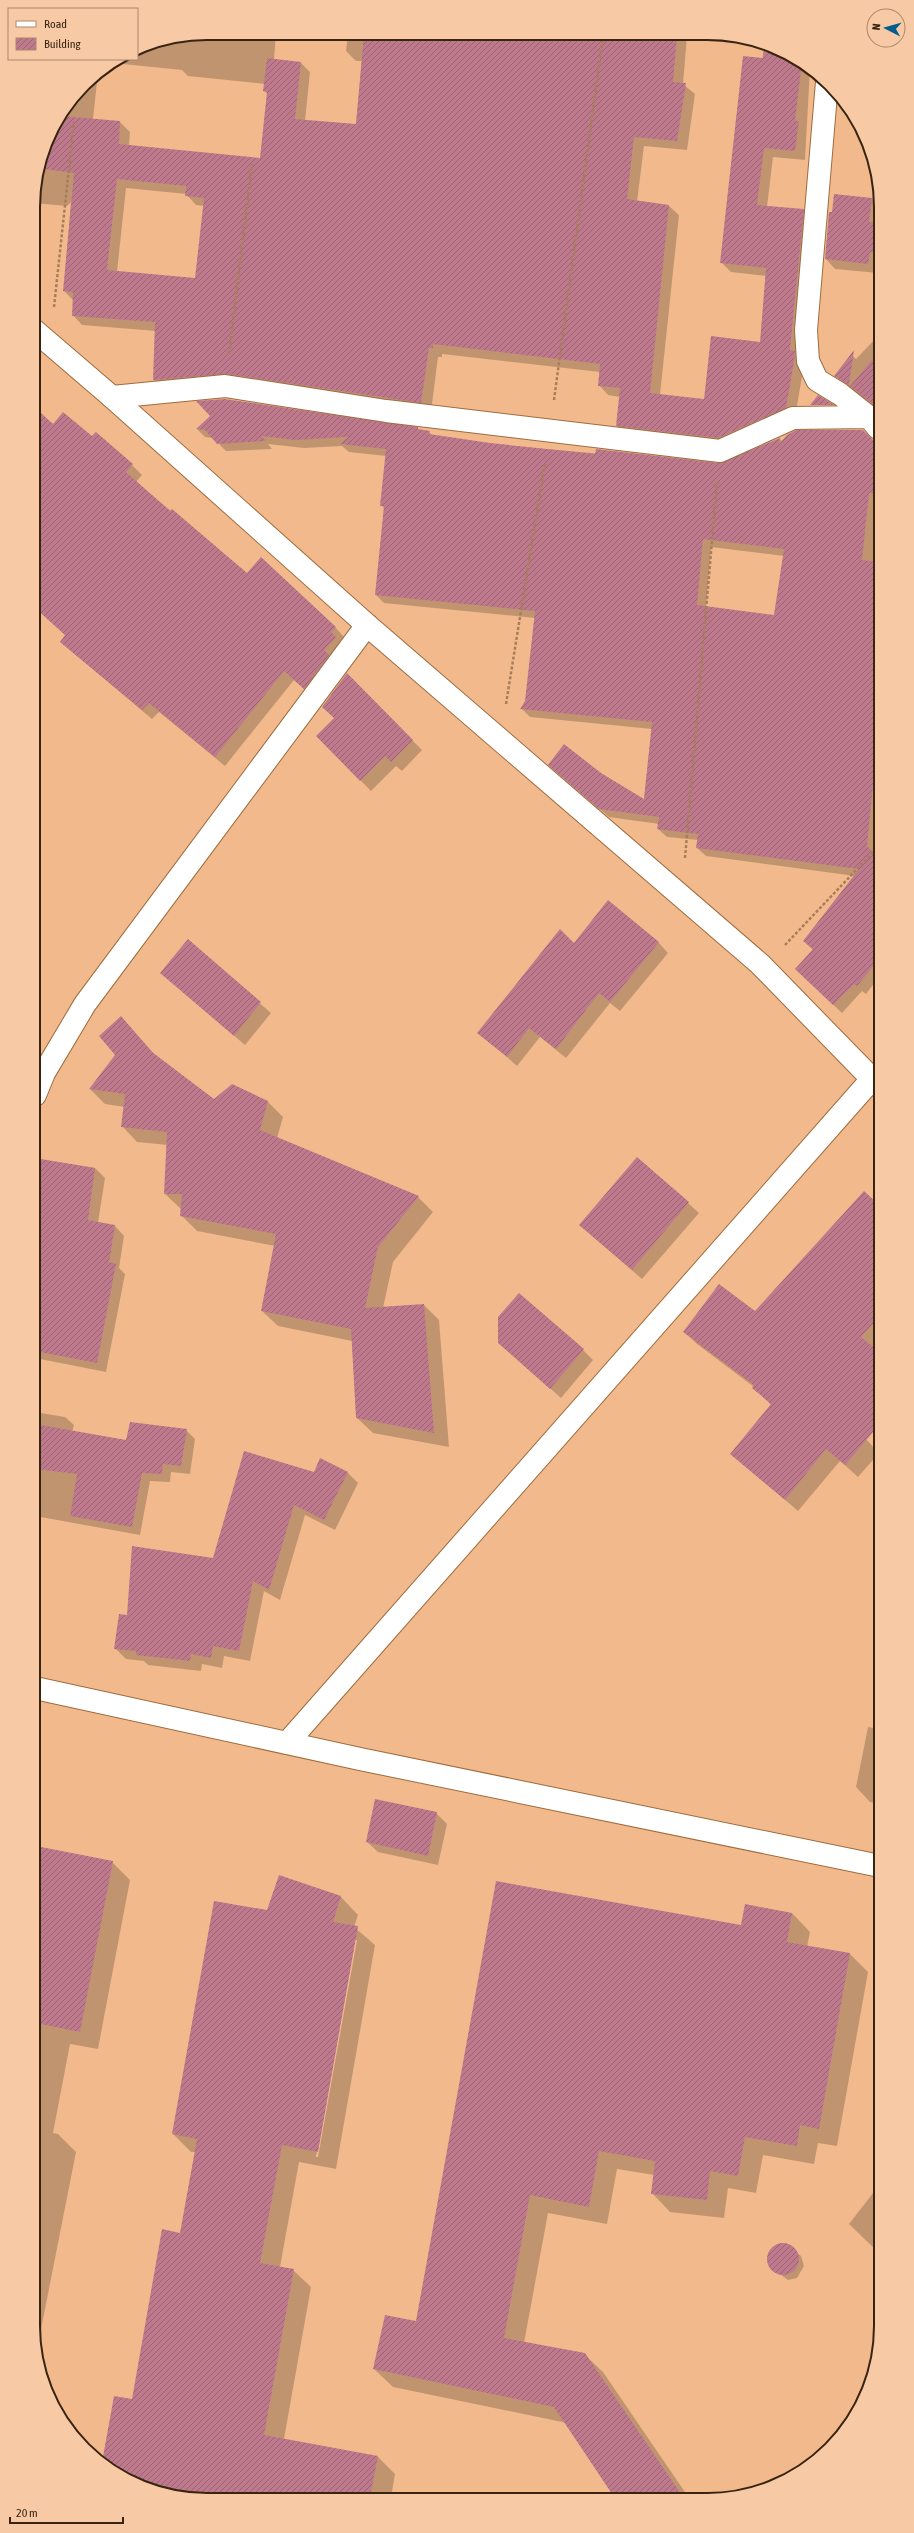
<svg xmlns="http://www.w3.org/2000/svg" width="914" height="2533" font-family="'Asap Condensed',sans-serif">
	<defs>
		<pattern id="building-hatch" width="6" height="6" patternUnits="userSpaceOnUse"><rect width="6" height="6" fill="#be798d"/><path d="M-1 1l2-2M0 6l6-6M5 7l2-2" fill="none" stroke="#9b6372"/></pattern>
	</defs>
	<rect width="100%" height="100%" fill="#f2ba8c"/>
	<!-- shadow -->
	<g fill="#0003" fill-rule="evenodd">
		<path d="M207,33H276L274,60L301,63L310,72L305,121L356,125L362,61H356L346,51L348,34L687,36L683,84L695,94L687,150L644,146L637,202L669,206L679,215L660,395L705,400L761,343L767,276L731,272L721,262L765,45L794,56L810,69L805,160L773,157L767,207L803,210L813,220L804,365L795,417L728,447L627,435L617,426L620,397L608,395L599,385L600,372L442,354V357H438L431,412L164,390L154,380L156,331L82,325L73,315L74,301L64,291L71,202L67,206L33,203V195L51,130L92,76L98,73L93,119L120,122L130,132L129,146L261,159L268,94L264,91L265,84L188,76L182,70L113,63L120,59H137V48L141,46ZM126,188L186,194L196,205L204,206L196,279L117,272Z"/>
		<polygon points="835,195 878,200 878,273 835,269 826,259 829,213 833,213"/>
		<polygon points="878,336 878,409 835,376 852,355 856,359"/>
		<polygon points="34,407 53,424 92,437 132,465 142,475 136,482 247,574 335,627 344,637 340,641 345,647 314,698 294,680 225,766 159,712 152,719 71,651 61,642 66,636 34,606"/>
		<path d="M211,417L420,431L429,432L433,436L489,444L719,464L780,439L782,441L878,440L879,977L866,994L862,991L842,1013L804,977L813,950L804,941L855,876L706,856L697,848L698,840L667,837L658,829L659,824L609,817L558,773L600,774L644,800L652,729L530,717L522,709L526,702L535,618L384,603L376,595L385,509L381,505L386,456L349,452L342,446L304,448L268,444L272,449L226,451L213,438L205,437L197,429ZM711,547L784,556L774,616L706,607Z"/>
		<polygon points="347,675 422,750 402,771 396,766 371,791 317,736 335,718"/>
		<polygon points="188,941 271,1013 245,1045 161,973"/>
		<polygon points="658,942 668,953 620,1011 610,1003 566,1058 540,1037 517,1066 479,1032 574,944"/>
		<polygon points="121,1017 158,1058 214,1100 267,1101 283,1117 277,1138 418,1197 433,1212 393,1262 383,1308 424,1305 439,1320 449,1447 373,1433 357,1418 352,1341 278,1326 262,1311 275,1246 197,1231 181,1215 181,1209 165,1194 168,1145 137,1142 122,1126 125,1107 105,1104 90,1089 117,1055"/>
		<polygon points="638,1158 699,1213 642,1279 591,1235"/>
		<polygon points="40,1160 95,1168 105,1178 98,1223 115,1226 124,1236 119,1268 125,1274 106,1372 35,1358 35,1300 40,1274 35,1273 35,1186"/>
		<polygon points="864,1193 879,1207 879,1419 864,1437 879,1453 858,1477 840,1461 798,1511 731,1454 771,1405 754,1387 697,1344 685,1332 756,1312"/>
		<polygon points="499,1343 583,1350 593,1360 561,1398"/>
		<polygon points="35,1412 65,1417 74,1425 72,1432 127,1441 186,1430 195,1439 190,1474 171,1472 170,1482 150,1481 140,1535 35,1516"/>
		<polygon points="347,1472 358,1483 335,1530 305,1515 280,1600 264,1591 250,1661 224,1656 222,1668 202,1664 201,1671 148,1665 144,1661 126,1659 115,1648 128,1616 214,1559 315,1473"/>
		<polygon points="868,1727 880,1729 880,1804 870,1802 856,1787"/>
		<polygon points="436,1813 447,1824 438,1865 378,1852 367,1842"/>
		<polygon points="36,1847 112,1862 130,1880 98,2049 70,2044 53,2133 58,2134 76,2152 36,2355"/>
		<path d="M341,1897L358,1915L354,1927L375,1945L336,2169L299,2162L280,2267L293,2270L311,2287L284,2439L378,2457L395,2474L391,2497H173L130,2482L103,2463L115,2397L132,2401L181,2234L196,2152H191L173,2134L268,1911ZM355,1940H357L318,2157H316Z"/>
		<polygon points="792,1913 810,1932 807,1947 850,1954 868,1972 837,2146 818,2143 814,2164 763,2155 756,2193 728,2188 724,2218 670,2212 652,2193 654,2175 617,2169 607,2224 548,2213 524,2343 584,2354 603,2372 687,2495 695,2497 615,2497 567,2423 393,2387 374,2369 416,2322 742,1926"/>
		<polygon points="880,2184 881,2255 849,2224"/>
		<polygon points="786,2244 801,2256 804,2266 797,2278 788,2280 770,2267 768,2253 776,2246"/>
	</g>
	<!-- building -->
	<g fill="url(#building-hatch)" fill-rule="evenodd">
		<path d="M364,34L677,36L673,82L686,83L677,141L634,137L627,199L669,205L650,393L704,399L711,336L760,342L766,268L720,263L743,56L763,58L764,45L794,56L802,62L795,121H799L795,151L764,148L757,205L804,209L790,350L795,351V355L786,408L718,438L616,426L620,388L598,386L600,364L433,344V348H429L421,403L227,374L153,380L155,322L72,316L73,292L63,291L74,173L44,169L51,130L62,116L120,121L119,144L260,158L267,92L263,91L267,58L301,62L295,119L356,124ZM117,179L186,186L185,196L204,198L195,278L107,270Z"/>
		<polygon points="834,194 872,198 869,222 878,223 878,253 870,252 868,264 825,259 829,212 832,212"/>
		<polygon points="854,350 849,385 834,376"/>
		<polygon points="878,353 878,408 850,386"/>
		<polygon points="818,395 833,404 834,405 810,405"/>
		<path d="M225,399L418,427V429L430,431L429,434L490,443L595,454L596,449L719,463L780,438L779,444L787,435L796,430H863L873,440H878V494L869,493L862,560L878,562V733L867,846L873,852L879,844V959L857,986L854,984L833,1005L795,969L813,949L803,941L859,869L696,848L698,834L657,829L659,817L599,809L548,765L564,744L601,773L644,799L652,722L520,709L525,701L535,611L375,595L384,506H380L386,449L340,444L348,437L295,440L261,436L266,441L217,444L205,430L196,429L210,416L196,401ZM703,539L784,549L774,615L697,605Z"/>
		<polygon points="34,407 53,424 63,412 92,436 96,432 133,464 126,472 170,511 172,509 247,573 261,557 336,627 331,632 336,637 324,650 329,655 304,689 284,671 215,757 149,703 142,710 60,642 65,635 34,607"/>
		<polygon points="347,673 413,740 391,762 385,756 360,781 316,736 334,718 322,707"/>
		<polygon points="608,900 659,942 610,1002 599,993 556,1049 529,1028 507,1057 477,1033 560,929 574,943"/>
		<polygon points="188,939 261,1002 234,1036 160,973"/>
		<polygon points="121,1016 152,1052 214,1099 232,1084 268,1101 260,1130 419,1196 378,1247 365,1308 424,1304 434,1433 356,1418 351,1329 261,1311 276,1234 180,1216 182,1194 164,1194 167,1132 121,1127 125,1094 89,1089 115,1055 99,1036"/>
		<polygon points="637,1157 689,1202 632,1270 579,1225"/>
		<polygon points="35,1158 95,1168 88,1220 115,1225 109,1262 116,1264 97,1363 35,1351 35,1295 41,1267 35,1266"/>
		<polygon points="864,1191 879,1205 879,1317 861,1337 879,1352 879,1425 845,1465 826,1449 785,1500 730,1454 771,1404 752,1388 754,1385 683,1332 719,1284 755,1311"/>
		<polygon points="519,1293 584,1349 550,1389 498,1343 498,1317"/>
		<polygon points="130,1422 187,1429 181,1466 163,1464 162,1474 142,1473 132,1527 70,1516 77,1474 35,1469 35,1424 126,1440"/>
		<polygon points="244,1451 314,1472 320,1458 348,1472 324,1520 294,1505 269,1590 253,1581 239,1651 213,1646 211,1658 191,1654 190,1661 136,1655 136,1651 114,1649 119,1614 127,1615 132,1546 213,1558"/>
		<polygon points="375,1799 437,1812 428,1856 366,1842"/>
		<polygon points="36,1846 113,1861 80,2032 36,2023"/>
		<polygon points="279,1875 341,1896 333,1922 358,1926 318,2152 282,2145 260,2263 294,2269 264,2435 378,2456 370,2497 173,2497 130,2482 102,2462 114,2396 132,2399 162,2229 180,2233 197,2139 172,2134 214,1901 267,1910"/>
		<polygon points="496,1881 741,1925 745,1904 792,1913 787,1942 850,1953 819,2129 800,2125 797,2146 745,2137 738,2176 710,2171 707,2200 651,2194 655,2161 599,2151 589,2207 530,2195 504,2338 585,2353 683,2497 614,2497 554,2407 373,2369 385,2315 416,2321"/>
		<circle cx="783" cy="2259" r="16"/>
	</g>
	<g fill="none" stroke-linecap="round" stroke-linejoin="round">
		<!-- street casing -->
		<g stroke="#9e6c3e" stroke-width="24">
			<g id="street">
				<polyline points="827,82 806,330 808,361 817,380 840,394 869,417"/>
				<polyline points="34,330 112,397 367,625 760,964 879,1086"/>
				<polyline points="112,397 225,386 386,411 720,451 793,418 869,417 878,428"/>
				<polyline points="35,1095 44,1073 85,1004 367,625"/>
				<polyline points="35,1688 360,1759 880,1866"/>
				<polyline points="287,1743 872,1079"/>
			</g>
		</g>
		<!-- path -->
		<g stroke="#a77d5a" stroke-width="2.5" stroke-dasharray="3 2" stroke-linecap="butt">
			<polyline points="54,307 74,122"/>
			<polyline points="229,354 252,164"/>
			<polyline points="554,400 603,36"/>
			<polyline points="506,704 545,462"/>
			<polyline points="685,858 717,482"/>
			<polyline points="785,945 879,846"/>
		</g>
		<!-- street -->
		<use href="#street" stroke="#fff" stroke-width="22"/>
	</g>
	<!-- crop -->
	<path d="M0 0H914V2533H0ZM207 40H707A167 167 0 0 1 874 207V2326A167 167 0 0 1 707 2493H207A167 167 0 0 1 40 2326V207A167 167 0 0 1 207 40Z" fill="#f7caa5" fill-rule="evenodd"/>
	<path fill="none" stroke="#392411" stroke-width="2" d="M207 40H707A167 167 0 0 1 874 207V2326A167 167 0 0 1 707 2493H207A167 167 0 0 1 40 2326V207A167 167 0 0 1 207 40Z"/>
	<!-- legend -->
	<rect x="8" y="8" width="130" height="52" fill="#f7caa5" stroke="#ab886a"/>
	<rect x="16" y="21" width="20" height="6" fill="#ffffff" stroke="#ab886a"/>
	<text x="44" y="28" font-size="12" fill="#392411">Road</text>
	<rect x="16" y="38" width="20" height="12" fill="url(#building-hatch)" stroke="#ab886a"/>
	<text x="44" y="48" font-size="12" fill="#392411">Building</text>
	<!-- north arrow -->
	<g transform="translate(886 28) rotate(276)"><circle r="19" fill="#f7caa5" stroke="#ab886a"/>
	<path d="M0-3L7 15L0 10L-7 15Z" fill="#005e8e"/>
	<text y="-6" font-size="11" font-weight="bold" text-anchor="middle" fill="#392411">N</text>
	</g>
	<!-- scale -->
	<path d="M10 2517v6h113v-6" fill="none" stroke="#392411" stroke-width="2"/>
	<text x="16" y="2517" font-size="12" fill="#392411" stroke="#f7caa5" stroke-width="3" paint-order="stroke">20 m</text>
</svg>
